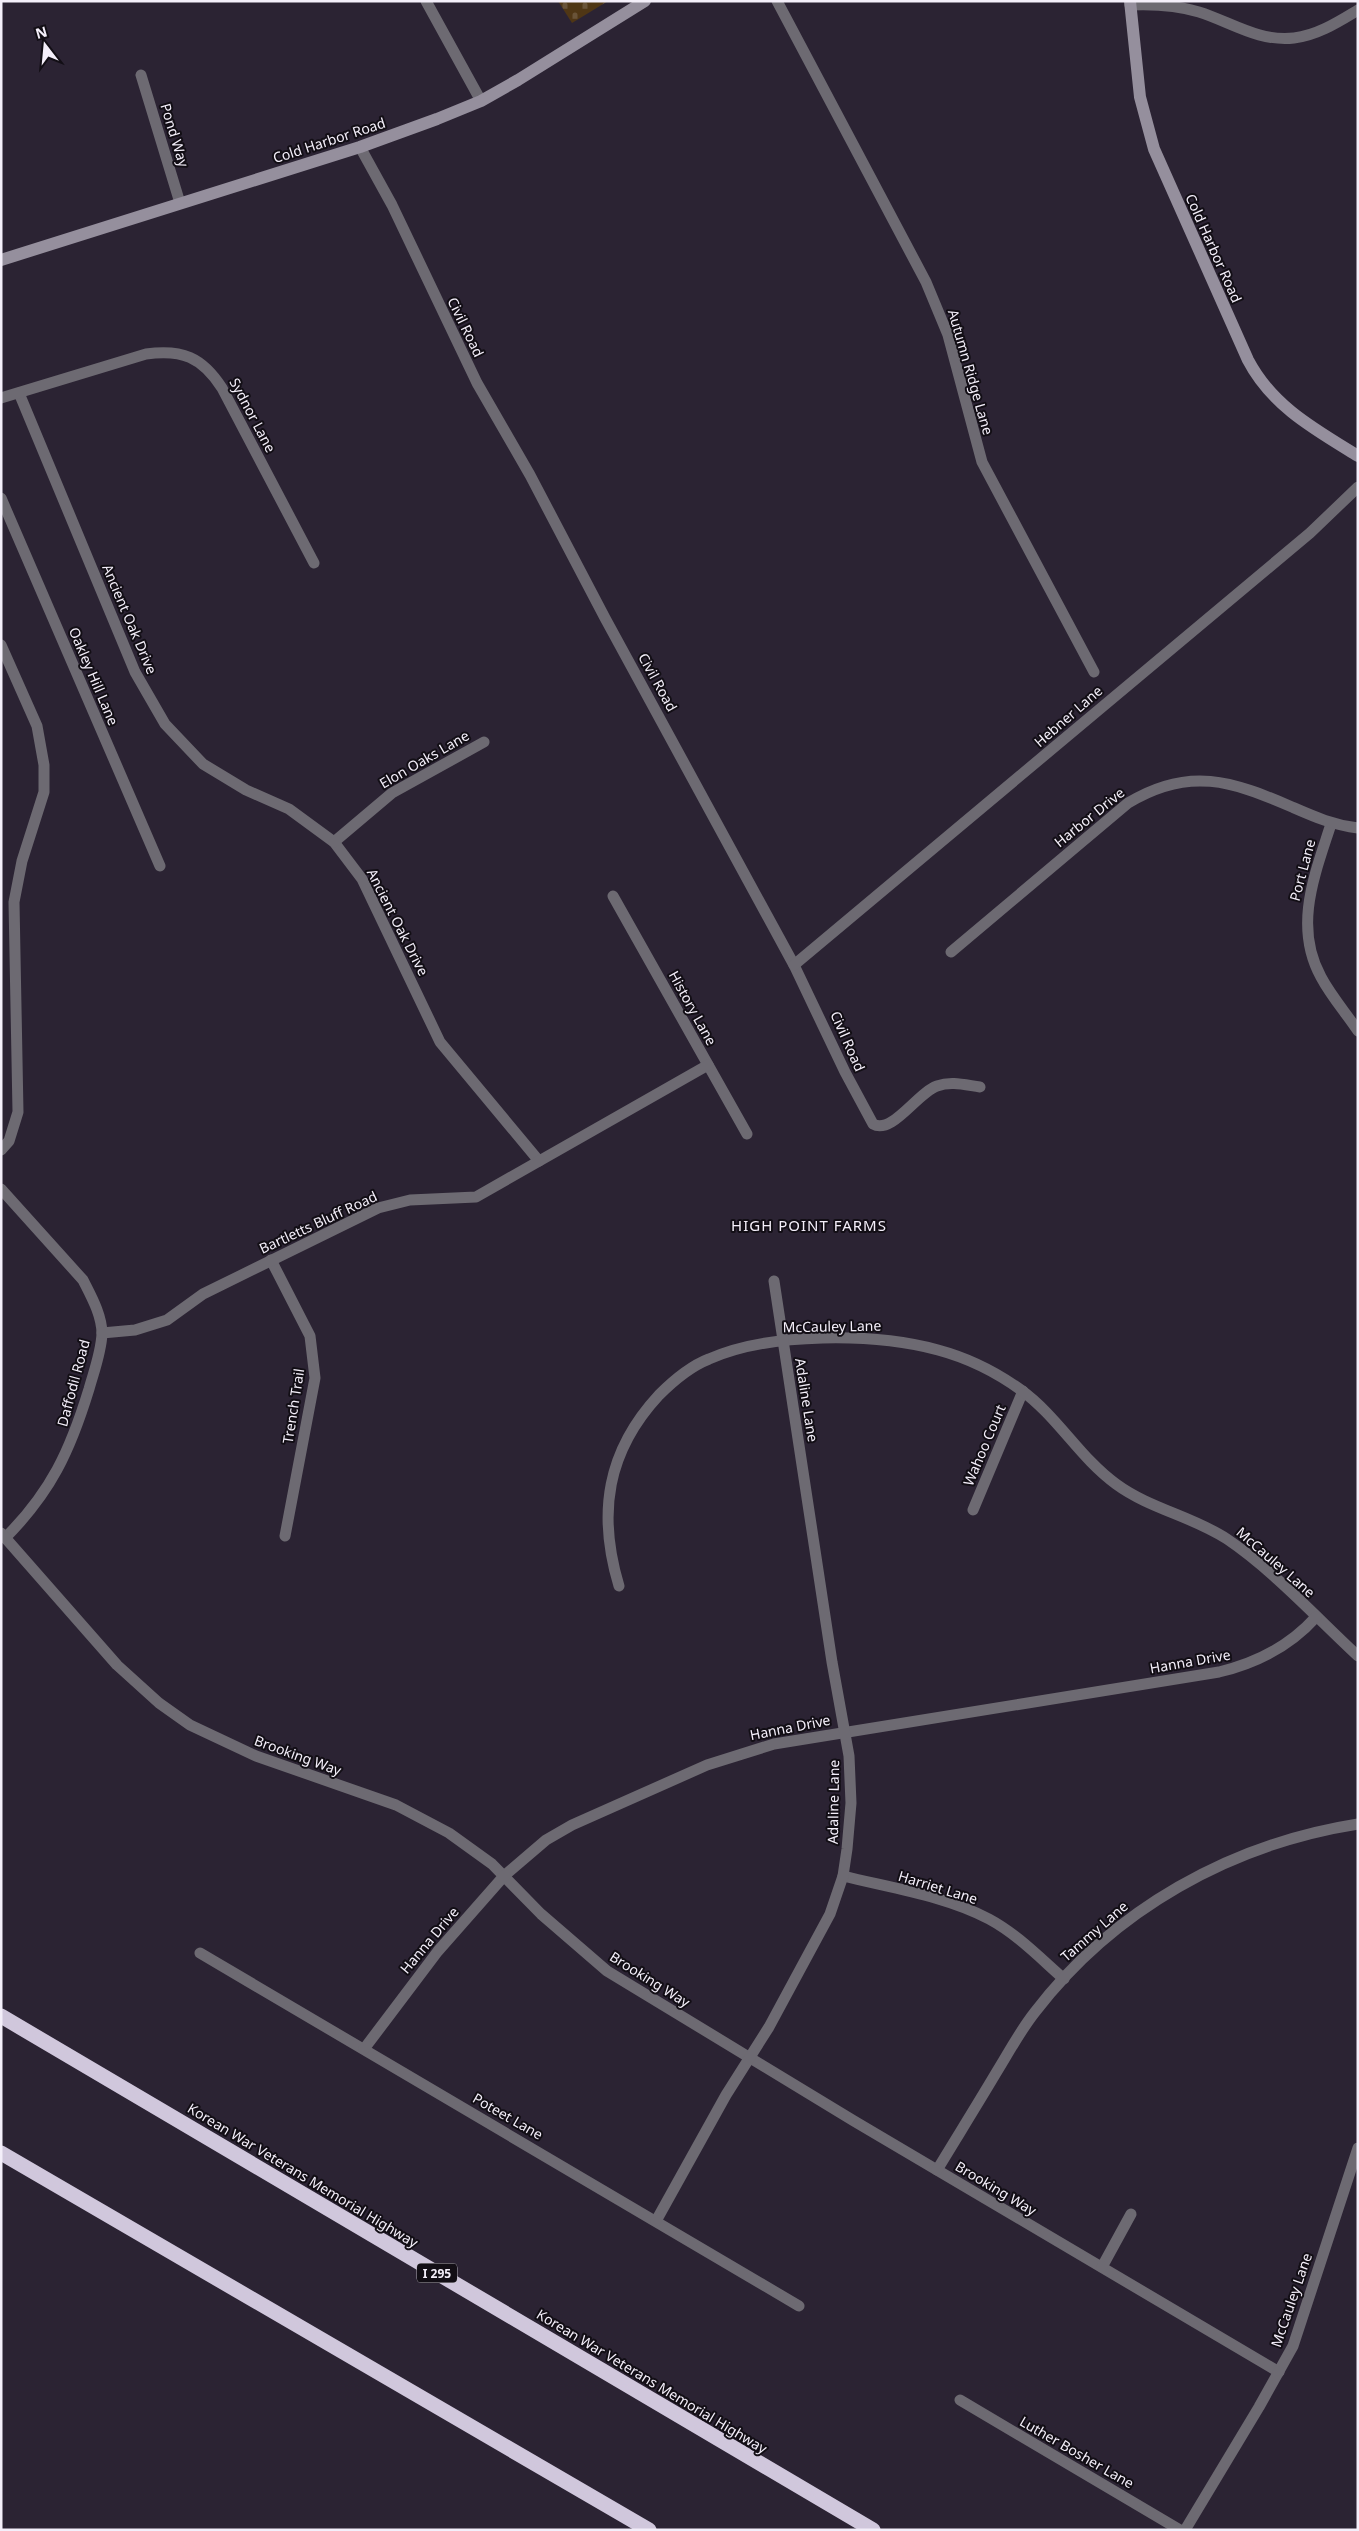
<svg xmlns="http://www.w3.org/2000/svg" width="1359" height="2531" font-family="'Noto Sans',sans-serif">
	<defs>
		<pattern id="cemetery-stones" width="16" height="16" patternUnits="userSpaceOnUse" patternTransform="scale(1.25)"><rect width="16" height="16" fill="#4f3615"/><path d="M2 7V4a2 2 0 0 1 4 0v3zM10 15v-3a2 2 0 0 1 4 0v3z" fill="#695338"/></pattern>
	</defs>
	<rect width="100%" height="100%" fill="#2b2333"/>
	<!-- cemetery -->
	<polygon fill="url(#cemetery-stones)" points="558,1 608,1 572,23"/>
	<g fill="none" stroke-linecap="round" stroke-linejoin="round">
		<!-- street -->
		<g stroke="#6d6a72" stroke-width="11">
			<polyline points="426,1 481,101"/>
			<polyline points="777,1 926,282 948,335 982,462 1094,672"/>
			<path d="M1130,5C1153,4 1176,5 1199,12C1231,22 1258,42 1294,38C1318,35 1338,22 1358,10"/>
			<polyline points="141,75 180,203"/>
			<path d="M360,147L392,205L477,383L530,475L605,618L794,965L845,1072L873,1124C892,1135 917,1093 937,1086C951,1081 965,1085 980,1087"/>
			<polyline points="19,393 135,672 165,724 203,764 246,790 289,809 334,842 362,879 440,1042 539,1161"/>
			<path d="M1,398L146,354C182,349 202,357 222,388L314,563"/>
			<polyline points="1,498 160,866"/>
			<polyline points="1,645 37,726 44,765 44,792 22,861 14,902 18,1112 9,1141 1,1150"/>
			<path d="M1331,824C1315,874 1293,926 1321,977C1331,996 1346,1013 1358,1031"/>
			<polyline points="334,842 392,793 484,742"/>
			<polyline points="613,896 747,1134"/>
			<path d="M951,952L1128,803C1189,766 1232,781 1292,807C1315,817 1333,825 1358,828"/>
			<polyline points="794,965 1310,533 1358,487"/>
			<path d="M1,1189L83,1280C91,1296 102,1315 102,1334C101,1353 94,1371 89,1389C70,1451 51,1492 5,1538"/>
			<polyline points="271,1260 310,1336 315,1378 285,1536"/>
			<polyline points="102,1333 135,1330 167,1320 203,1294 378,1208 410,1200 476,1197 708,1065"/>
			<polyline points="973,1510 1023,1391"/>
			<polyline points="1,1533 117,1665 159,1703 190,1725 256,1756 396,1805 449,1833 492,1864 541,1914 607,1971 854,2121 1279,2372"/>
			<path d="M619,1586C597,1513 607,1451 659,1395C673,1381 691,1366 709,1359C770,1332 875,1333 938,1350C968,1358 996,1372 1021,1390C1058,1417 1080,1458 1116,1484C1150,1509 1192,1516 1227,1539C1273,1570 1317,1618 1358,1656"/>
			<path d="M843,1876C891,1888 946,1896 989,1919C1017,1934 1040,1958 1064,1979"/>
			<polyline points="200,1953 799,2306"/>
			<path d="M364,2049L438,1951L504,1876L546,1840L572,1825L707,1765L774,1744L1219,1672C1257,1663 1290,1646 1316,1617"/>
			<path d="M937,2170C957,2137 977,2105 996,2073C1009,2052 1020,2031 1035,2012C1114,1909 1231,1844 1358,1824"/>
			<polyline points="656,2221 726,2095 769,2027 830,1914 843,1876 847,1849 851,1803 849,1756 832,1662 774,1281"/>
			<polyline points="1102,2267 1131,2214"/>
			<polyline points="960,2400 1180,2530"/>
			<polyline points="1185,2530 1259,2407 1293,2346 1358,2148"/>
		</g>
		<!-- secondary -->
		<g stroke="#958f9d" stroke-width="12">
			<path d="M1130,1L1140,97L1154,149L1248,360C1272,406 1314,429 1358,456"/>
			<polyline points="1,260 360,147 437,119 481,101 518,80 645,1"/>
		</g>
		<!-- highway -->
		<g stroke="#d0c7dc" stroke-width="15">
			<polyline points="1,2016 873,2530"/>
			<polyline points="1,2153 649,2530"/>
		</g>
	</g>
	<g text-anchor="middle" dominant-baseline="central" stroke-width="4" stroke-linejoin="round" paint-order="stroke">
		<!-- shield labels -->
		<rect fill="#120e15" stroke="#b0acb5" stroke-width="1" x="417" y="2263.5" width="40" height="19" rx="4"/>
		<g font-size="12" font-weight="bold" fill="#f4effa">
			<text x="437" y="2273">I 295</text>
		</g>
		<!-- street labels -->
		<g font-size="14" fill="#f4effa" stroke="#120e15">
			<text transform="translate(175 135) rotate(73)">Pond Way</text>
			<text transform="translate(329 140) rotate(-18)">Cold Harbor Road</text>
			<text transform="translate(1214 248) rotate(66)">Cold Harbor Road</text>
			<text transform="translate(466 327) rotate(64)">Civil Road</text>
			<text transform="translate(971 372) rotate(74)">Autumn Ridge Lane</text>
			<text transform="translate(253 415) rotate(62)">Sydnor Lane</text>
			<text transform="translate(130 619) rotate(67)">Ancient Oak Drive</text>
			<text transform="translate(94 676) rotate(67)">Oakley Hill Lane</text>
			<text transform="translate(658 682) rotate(61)">Civil Road</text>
			<text transform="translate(1068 716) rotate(-41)">Hebner Lane</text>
			<text transform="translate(424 759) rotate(-30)">Elon Oaks Lane</text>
			<text transform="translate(1089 817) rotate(-39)">Harbor Drive</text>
			<text transform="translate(1302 870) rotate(-75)">Port Lane</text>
			<text transform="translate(398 922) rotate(63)">Ancient Oak Drive</text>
			<text transform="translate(693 1008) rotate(61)">History Lane</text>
			<text transform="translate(848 1041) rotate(66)">Civil Road</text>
			<text transform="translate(318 1222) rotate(-25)">Bartletts Bluff Road</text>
			<text transform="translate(832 1326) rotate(-1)">McCauley Lane</text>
			<text transform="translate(73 1383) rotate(-75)">Daffodil Road</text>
			<text transform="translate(807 1400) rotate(81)">Adaline Lane</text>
			<text transform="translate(293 1406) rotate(-81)">Trench Trail</text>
			<text transform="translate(984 1445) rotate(-67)">Wahoo Court</text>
			<text transform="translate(1276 1562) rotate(41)">McCauley Lane</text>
			<text transform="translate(1190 1661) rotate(-10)">Hanna Drive</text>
			<text transform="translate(790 1727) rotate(-11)">Hanna Drive</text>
			<text transform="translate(298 1755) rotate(20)">Brooking Way</text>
			<text transform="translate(833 1802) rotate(-89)">Adaline Lane</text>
			<text transform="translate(938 1887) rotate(17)">Harriet Lane</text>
			<text transform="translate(1094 1931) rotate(-41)">Tammy Lane</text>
			<text transform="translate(429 1940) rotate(-50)">Hanna Drive</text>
			<text transform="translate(650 1979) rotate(32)">Brooking Way</text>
			<text transform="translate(508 2116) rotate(30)">Poteet Lane</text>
			<text transform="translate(303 2175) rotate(31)">Korean War Veterans Memorial Highway</text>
			<text transform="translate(996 2188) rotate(31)">Brooking Way</text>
			<text transform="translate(1291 2300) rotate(-71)">McCauley Lane</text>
			<text transform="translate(652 2381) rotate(31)">Korean War Veterans Memorial Highway</text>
			<text transform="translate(1077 2452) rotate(30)">Luther Bosher Lane</text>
		</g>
		<!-- neighbourhood labels -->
		<g font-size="15" letter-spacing="1" fill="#f4effa" stroke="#120e15">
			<text x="809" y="1225">HIGH POINT FARMS</text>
		</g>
	</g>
	<!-- border -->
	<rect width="1359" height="2531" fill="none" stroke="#f4effa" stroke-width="5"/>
	<!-- north arrow -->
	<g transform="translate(45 45) rotate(344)" stroke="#120e15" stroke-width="4" paint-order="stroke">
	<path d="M0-4L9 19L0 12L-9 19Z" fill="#f4effa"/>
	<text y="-8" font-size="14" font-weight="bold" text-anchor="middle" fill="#f4effa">N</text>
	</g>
</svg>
